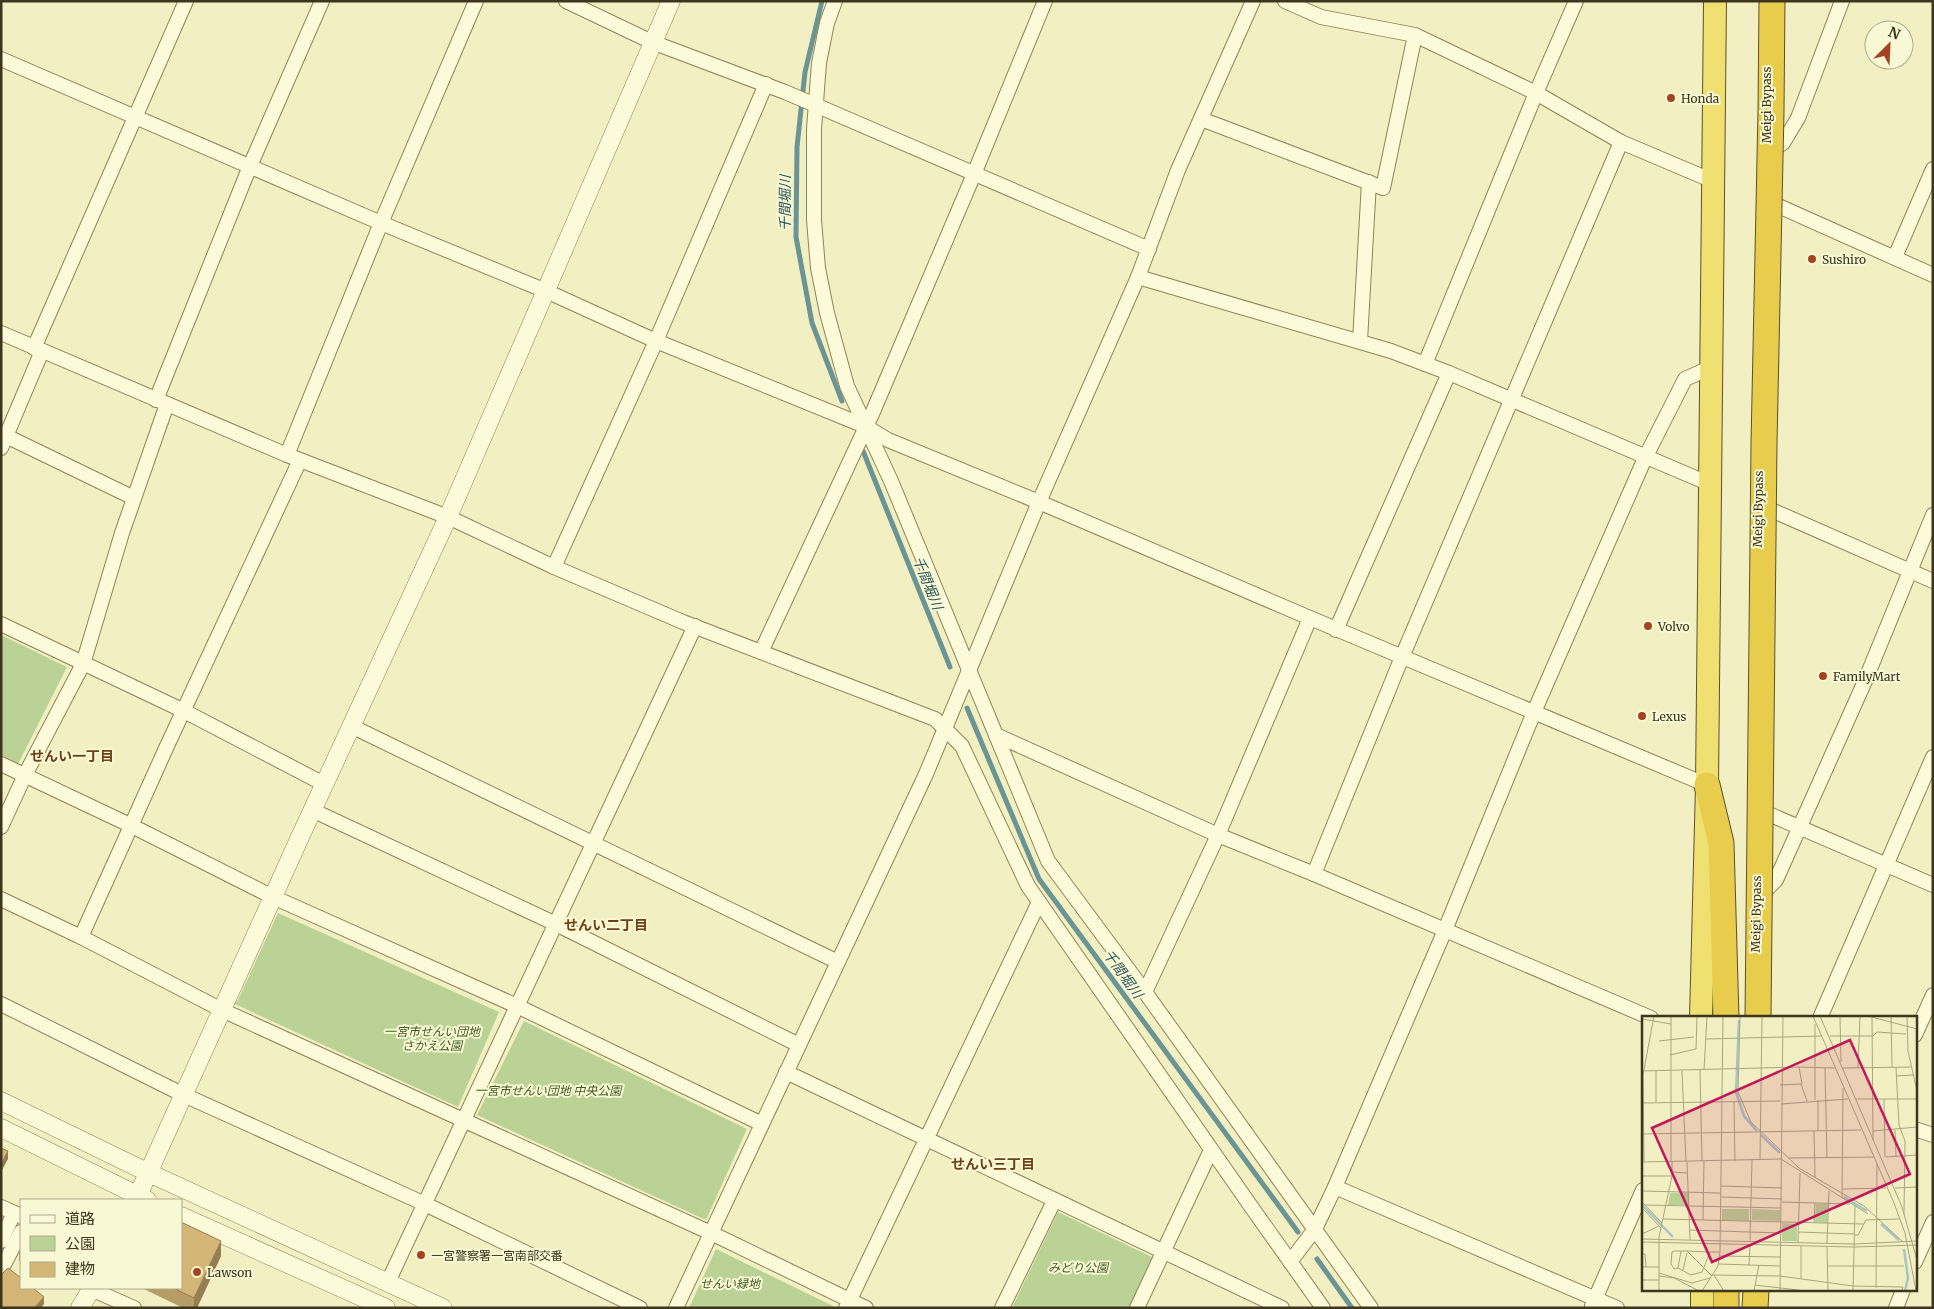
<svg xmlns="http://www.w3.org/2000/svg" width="1934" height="1309" font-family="Merriweather,'Noto Sans JP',serif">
	<rect width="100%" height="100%" fill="#f2f0c3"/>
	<!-- green -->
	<g fill="#bbd296">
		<polygon points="1,635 67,667 18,764 1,755"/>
		<polygon points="278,913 499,1012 458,1107 226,1000 237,1002"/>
		<polygon points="524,1021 747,1129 706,1220 477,1115"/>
		<polygon points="1058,1212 1154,1258 1130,1308 1012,1308"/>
		<polygon points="716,1249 833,1306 832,1308 689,1308"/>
	</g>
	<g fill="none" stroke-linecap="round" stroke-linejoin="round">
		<!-- stream -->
		<g stroke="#6b9494" stroke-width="5">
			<polyline points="822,1 805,72 797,147 796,237 812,323 842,401"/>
			<polyline points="863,451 950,667"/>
			<polyline points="967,708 1039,879 1298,1232"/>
			<polyline points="1317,1259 1352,1308"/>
		</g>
		<!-- minor casing -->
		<g stroke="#8f8358" stroke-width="16">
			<g id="minor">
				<polyline points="566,1 652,42 785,92 1149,249"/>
				<polyline points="835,1 827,23 819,63 814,129 814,220 818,268 827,313 847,386 891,481 1048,861 1145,992 1371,1308"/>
				<polyline points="1285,1 1321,17 1415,35"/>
				<polyline points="1,59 381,223 546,291 656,341 865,426 888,440 1039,502 1310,618 1707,785"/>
				<polyline points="1201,119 1383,188 1415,35 1536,93 1621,142 1713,181"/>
				<polyline points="1768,152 1783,143 1798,118 1842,1"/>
				<polyline points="1765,200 1933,275"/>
				<polyline points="1895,257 1933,169"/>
				<polyline points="1138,277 1391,351 1449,373 1710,484"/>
				<polyline points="1,333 287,455 448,517 554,567 683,622 935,719 962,746 1028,886 1250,1205 1323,1308"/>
				<polyline points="1360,341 1369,182"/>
				<polyline points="34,348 186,1"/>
				<polyline points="1425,364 1536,93 1576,1"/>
				<polyline points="156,400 250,166 322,1"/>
				<polyline points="6,436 134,498"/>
				<polyline points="1,448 42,351"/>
				<polyline points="287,455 381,223 476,1"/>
				<polyline points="1760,505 1933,581"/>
				<polyline points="554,567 656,341 766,84"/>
				<polyline points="1,624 184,711 324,784"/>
				<polyline points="1336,630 1449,373"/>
				<polyline points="761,652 872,414 974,174 1045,1"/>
				<polyline points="351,726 838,962"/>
				<polyline points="996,735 1218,835 1314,874 1651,1018"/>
				<polyline points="1,764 132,826 273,897 517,1006 762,1124"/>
				<polyline points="1757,809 1933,885"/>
				<polyline points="312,810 556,924 799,1045"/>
				<polyline points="1,827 25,775 83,664 122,533 167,404"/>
				<polyline points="1314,874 1402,657 1621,142"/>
				<polyline points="1759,897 1776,880 1865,681 1933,515"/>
				<polyline points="1,899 81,937 222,1010 711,1233 866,1308"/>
				<polyline points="81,937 167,746 300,460"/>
				<polyline points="1145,992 1218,835 1310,618"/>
				<polyline points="1,1004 184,1095 425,1204 640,1308"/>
				<polyline points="1820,1018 1933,757"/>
				<polyline points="1915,1035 1933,995"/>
				<polyline points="786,1072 1282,1308"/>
				<polyline points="1915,1129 1933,1135"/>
				<polyline points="1335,1187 1617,1308"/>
				<polyline points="1,1207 21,1216"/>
				<polyline points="1,1241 14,1213"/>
				<polyline points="1290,1262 1315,1229 1335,1187 1445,930 1534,712 1645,458 1685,379 1712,367"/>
				<polyline points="1915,1262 1933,1222"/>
				<polyline points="1,1270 21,1232"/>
				<polyline points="388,1282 695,626"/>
				<polyline points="91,1289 134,1308"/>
				<polyline points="1592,1306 1643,1190"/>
				<polyline points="676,1308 926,774 1039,502 1138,277 1178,170 1253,1"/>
				<polyline points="846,1308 1039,902"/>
				<polyline points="1002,1308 1054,1201"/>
				<polyline points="1137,1308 1211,1150"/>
				<polyline points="1896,1308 1903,1290"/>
			</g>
		</g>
		<!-- tertiary casing -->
		<g stroke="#8f8358" stroke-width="19">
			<g id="tertiary">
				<polyline points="1,1101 149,1173 443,1308"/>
				<polyline points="1,1128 147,1200"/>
				<polyline points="136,1200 300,837 448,517 671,1"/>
				<polyline points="181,1216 386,1308"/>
				<polyline points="80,1308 92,1288"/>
			</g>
		</g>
		<!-- trunk casing -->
		<g stroke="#5c4f2c" stroke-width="24">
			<g id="trunk">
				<polyline points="1701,1018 1707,785 1715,1"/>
				<polyline points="1702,1290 1702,1308"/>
			</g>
		</g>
		<!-- motorway casing -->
		<g stroke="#5c4f2c" stroke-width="27">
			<g id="motorway">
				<polyline points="1707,785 1721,843 1726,1018"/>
				<polyline points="1726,1290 1726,1308"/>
				<polyline points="1755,1308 1756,1290"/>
			</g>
		</g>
		<!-- minor -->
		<use href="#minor" stroke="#fcfad8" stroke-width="14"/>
		<!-- tertiary -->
		<use href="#tertiary" stroke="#fcfad8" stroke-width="18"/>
		<!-- trunk -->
		<use href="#trunk" stroke="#f0e072" stroke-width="22"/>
		<!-- motorway -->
		<use href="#motorway" stroke="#e8cd4d" stroke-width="25"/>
		<!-- motorway-bridge casing -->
		<g stroke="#5c4f2c" stroke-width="27" stroke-linecap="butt">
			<polyline id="motorway-bridge" points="1758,1018 1764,444 1771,111 1772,1"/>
		</g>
		<!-- motorway-bridge -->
		<use href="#motorway-bridge" stroke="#e8cd4d" stroke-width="25"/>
	</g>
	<!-- wall -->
	<g fill="#b69d65">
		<polygon points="21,1249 21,1262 19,1261 19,1253"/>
		<polygon points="221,1256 197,1308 183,1308 142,1288 181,1288"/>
	</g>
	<!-- shaded-wall -->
	<g fill="#947f53">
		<polygon points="8,1151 8,1159 1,1172 1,1164"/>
		<polygon points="221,1241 221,1256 197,1308 194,1308 194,1298"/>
		<polygon points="44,1297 44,1304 41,1308 34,1308"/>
	</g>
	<!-- building -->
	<g fill="#d4b676" stroke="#947f53">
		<polygon points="1,1148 8,1151 1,1164"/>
		<polygon points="181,1222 221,1241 194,1298 173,1288 181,1288"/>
		<polygon points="21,1249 21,1255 19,1253"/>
		<polygon points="8,1268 21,1278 21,1288 33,1288 44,1297 34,1308 1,1308 1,1275"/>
	</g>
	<!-- markers -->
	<g fill="#a34322" stroke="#f9f8d4" stroke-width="2">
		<circle cx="1671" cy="98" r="5"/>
		<circle cx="1812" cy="259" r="5"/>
		<circle cx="1648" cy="626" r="5"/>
		<circle cx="1823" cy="676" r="5"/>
		<circle cx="1642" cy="716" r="5"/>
		<circle cx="421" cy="1255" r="5"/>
		<circle cx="197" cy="1272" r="5"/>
	</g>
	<g text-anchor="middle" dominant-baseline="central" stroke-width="4" stroke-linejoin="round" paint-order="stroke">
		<!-- poi labels -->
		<g font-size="12" fill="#3d351d" stroke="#f9f8d4" text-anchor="start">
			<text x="1681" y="98">Honda</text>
			<text x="1822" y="259">Sushiro</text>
			<text x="1658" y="626">Volvo</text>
			<text x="1833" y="676">FamilyMart</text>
			<text x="1652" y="716">Lexus</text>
			<text x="431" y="1255">一宮警察署一宮南部交番</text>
			<text x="207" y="1272">Lawson</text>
		</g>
		<!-- street labels -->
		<g font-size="12" fill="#3d351d" stroke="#f9f8d4">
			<text transform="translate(1766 105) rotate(-90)">Meigi Bypass</text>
			<text transform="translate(1758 509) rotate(-89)">Meigi Bypass</text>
			<text transform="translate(1756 914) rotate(-89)">Meigi Bypass</text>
		</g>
		<!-- park labels -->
		<g font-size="12" font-style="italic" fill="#3e5b22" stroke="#f9f8d4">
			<text x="432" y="1031">一宮市せんい団地<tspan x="432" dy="14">さかえ公園</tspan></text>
			<text x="548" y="1090">一宮市せんい団地 中央公園</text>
			<text x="1078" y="1267">みどり公園</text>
			<text x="730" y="1283">せんい緑地</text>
		</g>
		<!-- water labels -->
		<g font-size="14" font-style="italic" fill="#2b545e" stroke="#f9f8d4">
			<text transform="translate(785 203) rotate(-90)">千間堀川</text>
			<text transform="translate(928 583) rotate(68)">千間堀川</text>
			<text transform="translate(1123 974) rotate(54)">千間堀川</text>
		</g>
		<!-- neighbourhood labels -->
		<g font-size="14" font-weight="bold" fill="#6e4119" stroke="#f9f8d4">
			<text x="72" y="756">せんい一丁目</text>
			<text x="606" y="925">せんい二丁目</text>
			<text x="993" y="1164">せんい三丁目</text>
		</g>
	</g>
	<!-- overview -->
	<g transform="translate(1642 1016)">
		<rect width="275" height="275" fill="#f2f0c3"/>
		<path d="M28,177H47V189H26ZM174,188H186L185,207L173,206ZM80,193H107V205L80,204ZM110,193L138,194V205L110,204ZM140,207L155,208V225H140Z" fill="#bbd296"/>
		<path fill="none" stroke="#a6c5c4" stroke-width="2.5" d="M97,4L94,76L102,100L115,115M119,119L138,137M202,181L225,195M0,189L31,221M239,208L257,224M262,233L266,262L263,275"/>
		<path fill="none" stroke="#aaa581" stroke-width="1" d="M56,0H122M98,0L96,76L109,106L157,152L222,190L261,226M171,0L252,187L263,217L274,275M178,0L260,191L275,244M198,0L199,46M226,0L275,13M230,0L231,124M249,0L250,51M265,0L266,35L275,75M0,3L29,8M188,20H231L235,16L264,18M64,23L180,20M17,25L52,21M28,39L54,33L55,1M216,51L218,0M254,51L257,109L263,125L262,198M183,52L185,142M201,52L269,51M58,54L60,145M62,54L65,0M0,55L157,51M14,55V86M40,55L44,146M254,60L271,59M159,68L165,85M138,69L160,68L157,51L193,52M214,83H275M242,83L243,141M173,84V8M176,84V115M92,86L93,145M1,87L138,85M139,88L206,83M253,114L254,140M172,115L173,161M231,115L275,111M0,118L219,114M275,120V157M244,141L275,139M147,142L232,141M118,144L120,0M2,145L1,59L12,0M0,146L139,143L226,198M29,146V0M45,146L48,224M30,156L46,157M0,160H30M79,170L140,172M253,172L275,171M201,173L244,172M0,175L78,177M79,181L140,183M200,182L201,72M0,186L20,207M140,186L208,188M3,189L139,192M0,192L19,212M21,203L222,208M61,204L62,145M172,207L173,187M47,214L138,217M156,216L212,218M0,218L17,210M213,219H216L224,204L257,203M0,223L212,228L275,225M108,225L110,144M0,226L212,231L275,229M156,227L158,157M185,227L187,175M159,230V263M185,230L186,275M39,235L36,252L32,253L29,248L30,236L32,235H45L67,236H78M45,235L70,260M0,238H3L4,251M78,240L138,241M77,248L138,250M107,249L108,228M185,250H262M0,251H17M36,252L49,259L60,256L68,236M41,254L45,237M17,257L50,267L68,262M70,259L138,260L211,270L261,271L260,275M72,259L82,275M17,260L32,262L57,275M0,264H17M113,269L164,275M234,272L235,148M17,275V221L30,160V146M60,275L76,250L78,236L81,0M112,275L117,249M138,275L141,0M211,275L213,190"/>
		<path fill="#c2185b" fill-opacity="0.15" stroke="#c2185b" stroke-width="2.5" d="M208,24L268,158L70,246L10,112Z"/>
		<rect width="275" height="275" fill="none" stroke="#3d351d" stroke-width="2.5"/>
	</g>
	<!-- border -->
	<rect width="1934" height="1309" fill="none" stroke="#3d351d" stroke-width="5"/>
	<!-- legend -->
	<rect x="20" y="1199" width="162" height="90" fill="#f9f8d4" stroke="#aeaa8b"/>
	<rect x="30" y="1215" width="25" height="8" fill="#fcfad8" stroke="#aeaa8b"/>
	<text x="65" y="1224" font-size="15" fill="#3d351d">道路</text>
	<rect x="30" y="1236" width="25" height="15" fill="#bbd296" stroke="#aeaa8b"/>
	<text x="65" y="1249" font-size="15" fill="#3d351d">公園</text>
	<rect x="30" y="1262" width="25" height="15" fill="#d4b676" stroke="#aeaa8b"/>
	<text x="65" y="1274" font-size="15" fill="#3d351d">建物</text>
	<!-- north arrow -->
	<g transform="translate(1889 45) rotate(24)"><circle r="24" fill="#f9f8d4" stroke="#aeaa8b"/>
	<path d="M0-4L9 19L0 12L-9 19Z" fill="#a34322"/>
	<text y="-8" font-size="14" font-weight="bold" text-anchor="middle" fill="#3d351d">N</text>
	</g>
</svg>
